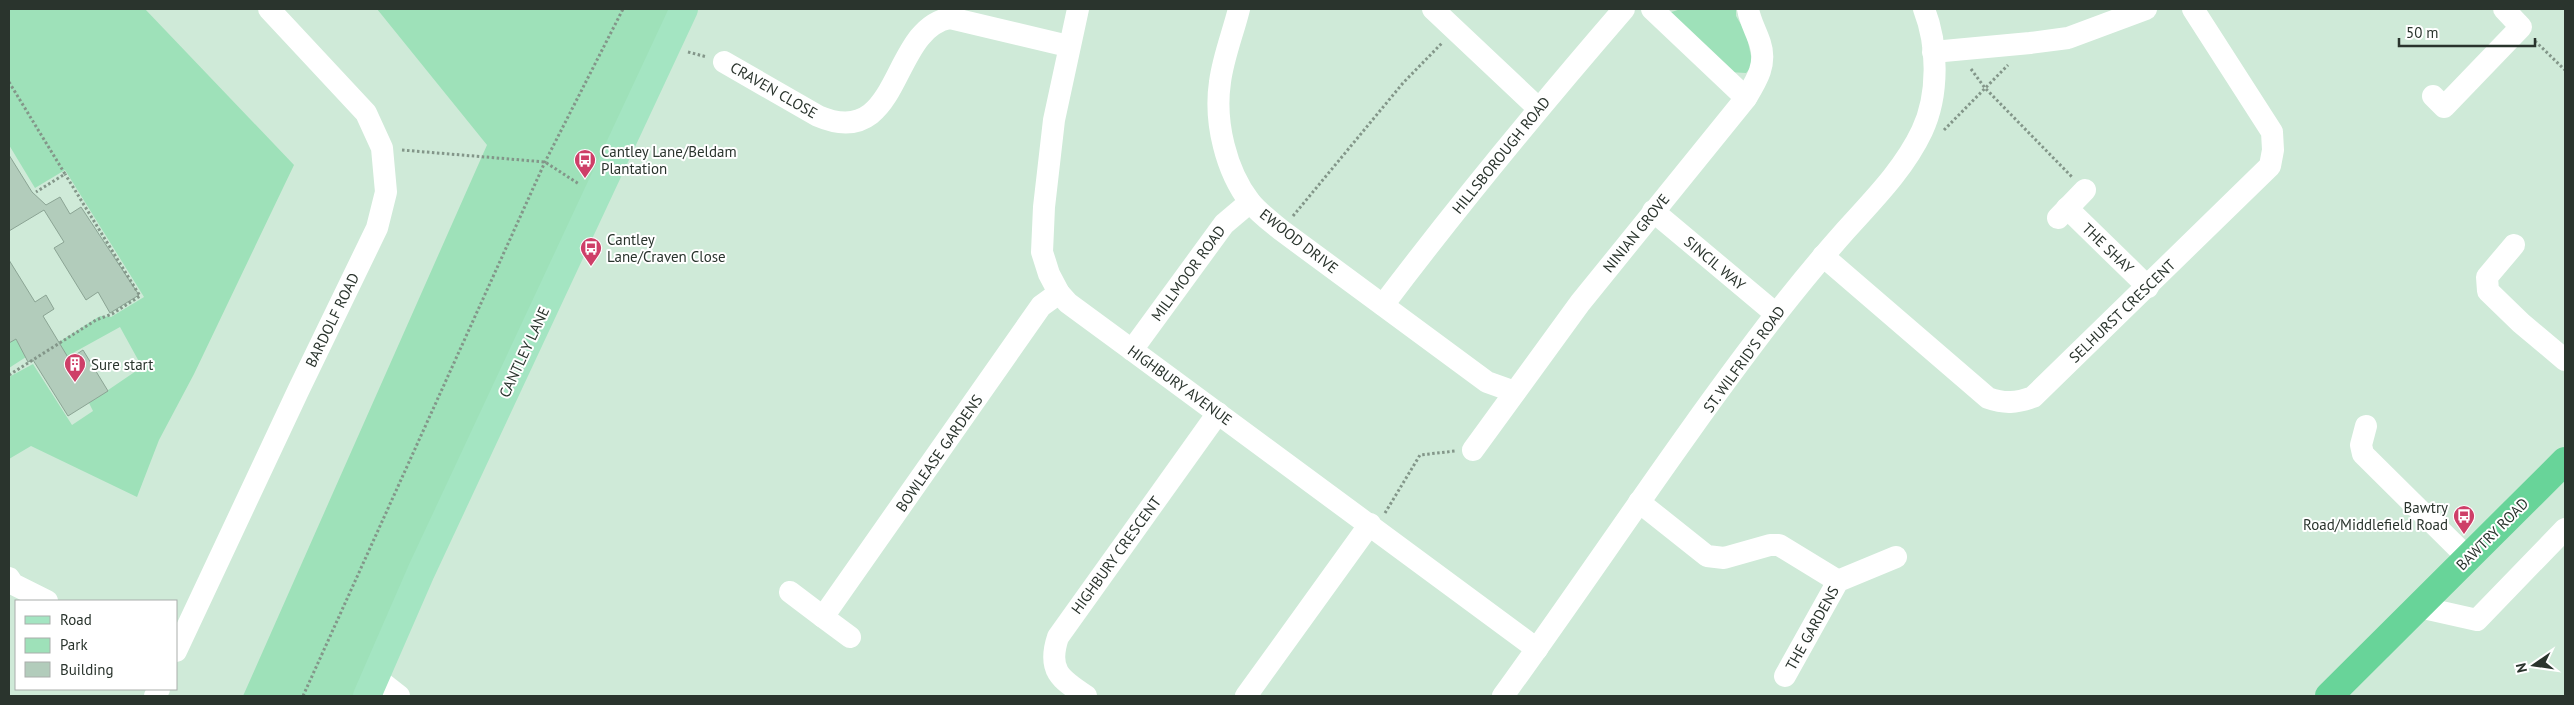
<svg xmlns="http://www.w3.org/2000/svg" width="2574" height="705" font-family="'PT Sans',sans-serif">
	<rect width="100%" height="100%" fill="#cfead8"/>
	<!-- green -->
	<g fill="#9ee1b9">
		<polygon points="9,9 145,9 294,165 194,374 159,440 137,497 31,446 9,459 9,377 33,364 72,425 93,411 89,403 142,367 120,327 62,359 53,346 100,316 111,317 144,297 65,170 35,188 9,145"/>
		<polygon points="377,9 679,9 365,696 243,696 487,145"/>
		<polygon points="1681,9 1736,9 1736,16 1746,33 1753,65 1746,73 1729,72 1665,14"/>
		<polygon points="20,336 26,357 9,368 9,343"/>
	</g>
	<!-- building -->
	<g fill="#b2ccbb" stroke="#8ba494">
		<polygon points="9,155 32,192 46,205 60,197 70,214 81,207 139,295 110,313 98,292 86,300 54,248 64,242 44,210 9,231"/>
		<polygon points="9,260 35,302 46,295 54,309 43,316 69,359 83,350 108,391 68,416 33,360 28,362 16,339 9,343"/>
	</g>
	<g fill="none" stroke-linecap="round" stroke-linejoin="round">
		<!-- path -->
		<g stroke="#839689" stroke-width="3" stroke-dasharray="2.5 2.5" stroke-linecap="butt">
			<polyline points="2535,41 2565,70"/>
			<polyline points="688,52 707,57"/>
			<polyline points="1971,69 1985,88 2072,177"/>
			<polyline points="9,82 65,174 36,192"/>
			<polyline points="1944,130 2008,65"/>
			<polyline points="402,150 545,162 579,184"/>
			<polyline points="1293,216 1403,83 1442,43"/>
			<polyline points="9,375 96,320 112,314 140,296 65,174"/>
			<polyline points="1385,513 1420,455 1455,451"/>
			<polyline points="303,696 545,162 623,9"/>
		</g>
		<!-- minor -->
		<g stroke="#fff" stroke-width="22">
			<polyline points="1078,9 1054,120 1044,207 1042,252 1049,274 1059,293 1068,303 1132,350 1537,649"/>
			<path d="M1239,9C1233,33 1223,58 1220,82C1214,122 1226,171 1250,202C1259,213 1270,221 1281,230L1487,382L1515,392"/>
			<polyline points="1433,9 1538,108"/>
			<polyline points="1652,9 1746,98"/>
			<polyline points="1933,52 2030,43 2068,38 2146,9"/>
			<path d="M724,62L818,116C902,152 889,29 950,18L1068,46"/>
			<polyline points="2433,96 2444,107 2521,27 2504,9"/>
			<polyline points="2067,208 2148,287"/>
			<polyline points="1653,211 1776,314"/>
			<polyline points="2058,218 2085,190"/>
			<polyline points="2514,245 2487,277 2488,291 2521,323 2565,360"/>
			<path d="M1823,256L1988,398C2005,404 2016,403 2033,397L2270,166L2273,150L2272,132L2193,9"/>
			<path d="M1383,305C1460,203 1541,105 1624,9"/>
			<polyline points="1132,350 1224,224 1250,202"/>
			<polyline points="2366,426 2361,445 2363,454 2468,558"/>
			<path d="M1473,450L1580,303L1746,98C1757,80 1767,64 1760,43C1756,31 1750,21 1748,9"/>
			<polyline points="1639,502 1707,556 1724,558 1770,545 1779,545 1838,581"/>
			<polyline points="9,578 13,584 47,601"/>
			<polyline points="790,592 823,617 1041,306 1059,293"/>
			<polyline points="2419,607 2477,620 2565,529"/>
			<polyline points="823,617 850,637"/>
			<polyline points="176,651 299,389 377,228 386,192 382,148 366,113 269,9"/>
			<polyline points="1785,676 1838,581 1896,557"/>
			<polyline points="376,678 399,696"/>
			<polyline points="155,696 159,689"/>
			<path d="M1086,696C1060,679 1047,670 1058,637L1218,413"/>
			<polyline points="1246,696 1370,524"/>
			<path d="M1503,696C1595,569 1681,437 1777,313C1799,285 1822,257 1846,230C1874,199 1904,169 1922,131C1939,95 1938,45 1924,9"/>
		</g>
		<!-- major -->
		<polyline stroke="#a4e5c2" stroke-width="28" points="367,696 421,572 684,9"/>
		<!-- highway -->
		<polyline stroke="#68d499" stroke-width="28" points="2329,696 2565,461"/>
	</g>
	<!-- icons -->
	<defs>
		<g id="bus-pin" transform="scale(1.125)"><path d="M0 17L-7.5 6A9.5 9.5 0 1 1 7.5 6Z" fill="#ce3f68" stroke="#fff"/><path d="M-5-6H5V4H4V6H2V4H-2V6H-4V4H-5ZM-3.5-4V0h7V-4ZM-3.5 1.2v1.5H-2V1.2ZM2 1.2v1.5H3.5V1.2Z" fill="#fff"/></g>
		<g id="building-pin" transform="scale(1.125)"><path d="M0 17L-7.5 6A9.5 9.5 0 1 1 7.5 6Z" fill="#ce3f68" stroke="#fff"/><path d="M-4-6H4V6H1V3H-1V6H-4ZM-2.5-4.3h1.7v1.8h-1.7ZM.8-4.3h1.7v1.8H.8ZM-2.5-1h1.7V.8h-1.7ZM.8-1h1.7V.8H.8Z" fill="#fff"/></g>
	</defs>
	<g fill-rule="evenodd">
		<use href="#bus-pin" x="585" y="160"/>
		<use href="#bus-pin" x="591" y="248"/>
		<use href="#building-pin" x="75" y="364"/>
		<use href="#bus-pin" x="2464" y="516"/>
	</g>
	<g text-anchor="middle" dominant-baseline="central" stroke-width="4" stroke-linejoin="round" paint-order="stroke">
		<!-- street labels -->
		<g font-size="15" fill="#2a342d" stroke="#fff">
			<text transform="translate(774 90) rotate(30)">CRAVEN CLOSE</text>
			<text transform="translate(1501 155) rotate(-51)">HILLSBOROUGH ROAD</text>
			<text transform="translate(1636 233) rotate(-51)">NINIAN GROVE</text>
			<text transform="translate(1299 241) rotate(38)">EWOOD DRIVE</text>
			<text transform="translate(2108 248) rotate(44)">THE SHAY</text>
			<text transform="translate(1715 263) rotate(40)">SINCIL WAY</text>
			<text transform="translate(1188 273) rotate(-54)">MILLMOOR ROAD</text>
			<text transform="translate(2122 311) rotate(-44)">SELHURST CRESCENT</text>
			<text transform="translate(332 320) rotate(-64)">BARDOLF ROAD</text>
			<text transform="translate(524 352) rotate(-65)">CANTLEY LANE</text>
			<text transform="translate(1744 359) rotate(-54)">ST. WILFRID'S ROAD</text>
			<text transform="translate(1180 385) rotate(36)">HIGHBURY AVENUE</text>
			<text transform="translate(939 453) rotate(-55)">BOWLEASE GARDENS</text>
			<text transform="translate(2492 534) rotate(-45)">BAWTRY ROAD</text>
			<text transform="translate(1116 555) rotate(-54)">HIGHBURY CRESCENT</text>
			<text transform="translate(1812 628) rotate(-61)">THE GARDENS</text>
		</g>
		<!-- poi labels -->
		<g font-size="15" fill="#2a342d" stroke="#fff" text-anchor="start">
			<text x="601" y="151">Cantley Lane/Beldam<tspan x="601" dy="17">Plantation</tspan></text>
			<text x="607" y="239">Cantley<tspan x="607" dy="17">Lane/Craven Close</tspan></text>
			<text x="91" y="364">Sure start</text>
			<text x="2448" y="507" text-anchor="end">Bawtry<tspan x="2448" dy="17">Road/Middlefield Road</tspan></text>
		</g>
	</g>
	<!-- border -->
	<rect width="2574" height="705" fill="none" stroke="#2a342d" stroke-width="20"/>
	<!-- legend -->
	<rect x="15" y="600" width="162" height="90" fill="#ffffff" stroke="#aaaeab"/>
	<rect x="25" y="616" width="25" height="8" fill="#a4e5c2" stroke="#aaaeab"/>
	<text x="60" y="625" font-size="15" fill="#2a342d">Road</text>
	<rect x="25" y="638" width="25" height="15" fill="#9ee1b9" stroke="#aaaeab"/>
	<text x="60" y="650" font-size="15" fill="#2a342d">Park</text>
	<rect x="25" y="662" width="25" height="15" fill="#b2ccbb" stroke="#aaaeab"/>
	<text x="60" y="675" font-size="15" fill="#2a342d">Building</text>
	<!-- north arrow -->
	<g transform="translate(2534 665) rotate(257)" stroke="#ffffff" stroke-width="4" paint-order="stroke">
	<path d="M0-4L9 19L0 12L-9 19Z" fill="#2a342d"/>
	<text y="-8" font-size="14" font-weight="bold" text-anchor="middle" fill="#2a342d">N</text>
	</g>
	<!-- scale -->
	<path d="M2399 38v8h136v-8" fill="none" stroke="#2a342d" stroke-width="2.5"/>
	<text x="2406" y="38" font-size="15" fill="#2a342d" stroke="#ffffff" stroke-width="4" paint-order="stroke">50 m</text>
</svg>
